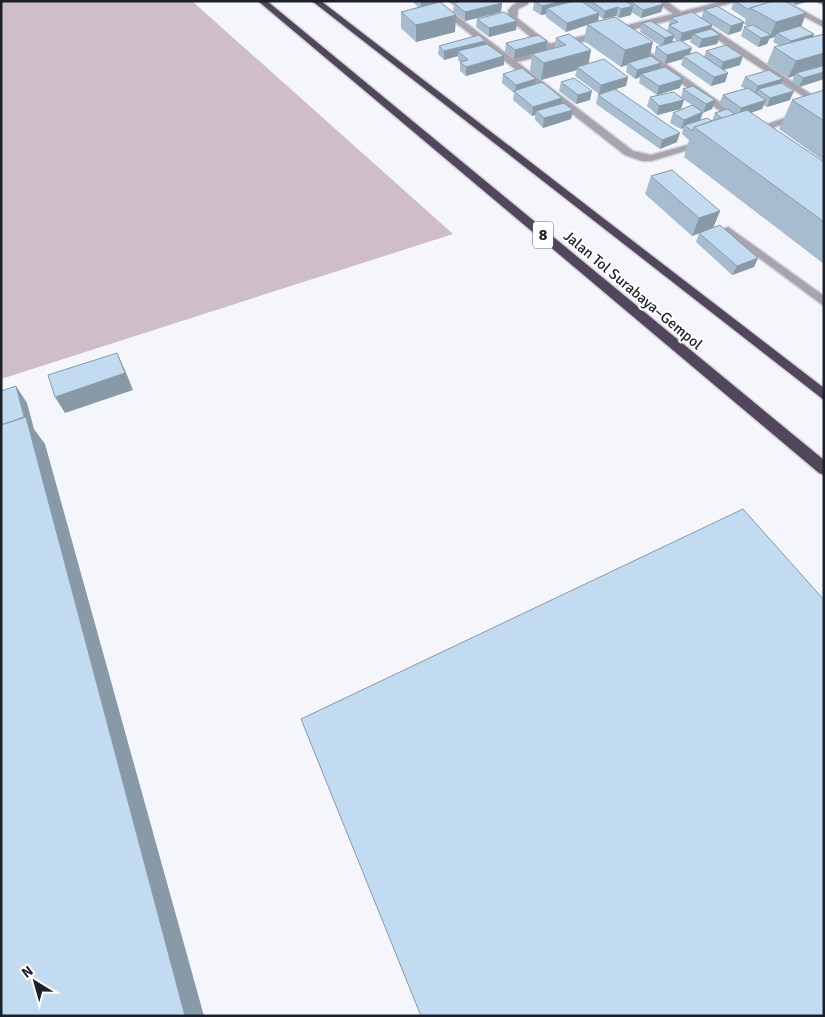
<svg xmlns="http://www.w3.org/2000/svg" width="825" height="1017" font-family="Signika,sans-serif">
	<rect width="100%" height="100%" fill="#f5f6fc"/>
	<!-- green -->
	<polygon fill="#cfbdc7" points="1,1 192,1 453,234 1,379"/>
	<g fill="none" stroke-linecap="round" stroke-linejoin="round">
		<!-- street casing -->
		<g stroke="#d2d4da" stroke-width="3">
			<g id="street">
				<path d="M428,1H437L512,58L543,50L544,48L509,19L508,11C513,3 520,1 528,1V4L518,9L517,18L550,44L673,14L656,1H666L681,12L723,1H738L691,14L824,103V110L684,17L552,49L549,54L517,62L633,151L651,155L706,140L711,143L651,161H642L625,155Z"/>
				<polygon points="774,1 785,1 824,22 824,27"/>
				<polygon points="642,51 648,51 743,119 743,123 737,123 642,55"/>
				<polygon points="802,112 807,115 805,117 750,135 745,132"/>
				<polygon points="728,227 824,296 824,306 724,232 722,230"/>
			</g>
		</g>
		<!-- highway casing -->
		<g stroke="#d2d4da" stroke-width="3">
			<g id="highway">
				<polygon points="258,1 267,1 824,460 824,475 819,473"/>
				<polygon points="312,1 321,1 824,388 824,400"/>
			</g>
		</g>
		<!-- street -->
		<use href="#street" fill="#a8a3ae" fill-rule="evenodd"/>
		<!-- highway -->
		<use href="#highway" fill="#52465c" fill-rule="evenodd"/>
	</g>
	<!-- wall -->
	<g fill="#a7bcce" fill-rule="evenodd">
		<polygon points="412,1 435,1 435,3 455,32 416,42 401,28 401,12 418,7"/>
		<polygon points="447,1 500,1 502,3 501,12 465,21 453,12 454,6"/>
		<polygon points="534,1 659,1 664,4 661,12 641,18 631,12 631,15 619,18 616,16 603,19 599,16 598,22 650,56 660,68 680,88 657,95 639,83 640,77 635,79 626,72 627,65 621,67 584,41 587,25 566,32 546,17 546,14 541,15 533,10"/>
		<polygon points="734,1 785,1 806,13 801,27 814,36 824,34 824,79 799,87 792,82 794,76 788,78 767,64 774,47 780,46 773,42 775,37 769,39 767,44 758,47 741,36 744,27 747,26 744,24 746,19 731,9"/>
		<polygon points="788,1 809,1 795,5"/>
		<polygon points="814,1 824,1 824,6"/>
		<path d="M704,10L744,22L741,31L728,35L712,25L711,29L720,35L717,44L699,48L690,42L691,39L682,41L690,54L704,57L706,51L740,65L723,70L728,73L725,82L711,86L681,65L683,59L665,64L654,56L656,47L661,46L640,32L642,23L667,31L671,18H701ZM673,38L678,41L672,43Z"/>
		<polygon points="477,19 517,21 516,30 489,37 476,27"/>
		<polygon points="569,34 588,64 628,77 626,86 616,89 677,142 660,149 596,104 598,95 613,90 599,94 575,76 577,70 541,80 530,71 532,54 554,48 556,38"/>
		<polygon points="547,41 546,50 514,59 505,52 506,43"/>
		<polygon points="485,44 504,56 504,65 466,76 460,71 460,62 458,60 458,56 444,60 438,54 439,46"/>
		<polygon points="503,74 536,79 535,85 562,98 562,104 573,110 571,119 543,128 535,120 535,115 532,116 513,100 514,93 502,83"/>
		<polygon points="745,77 783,79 781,83 790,100 767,107 764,105 762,109 751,113 824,162 824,264 684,157 689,140 682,134 683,128 681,129 670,123 673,113 692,105 684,100 681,109 657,115 647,106 650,97 681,97 683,89 693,86 712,109 703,112 700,120 712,121 715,113 726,109 719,104 723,95 745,89 741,86"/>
		<polygon points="561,82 590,100 576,104 559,91"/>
		<polygon points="824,90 824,161 779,129 792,100"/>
		<polygon points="651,176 720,211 713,228 758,258 754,267 732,275 696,242 699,233 692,236 645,194"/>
	</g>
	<!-- shaded-wall -->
	<g fill="#8899a8">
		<polygon points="421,1 435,1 435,6 421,10"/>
		<polygon points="562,1 575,1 547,8 546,14 541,15 542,6"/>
		<polygon points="796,1 809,1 795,5"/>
		<polygon points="502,3 501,12 465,21 465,12"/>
		<polygon points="664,4 661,12 641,18 643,10"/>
		<polygon points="633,6 631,15 619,18 621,9"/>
		<polygon points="618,7 616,16 603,19 605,11"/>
		<polygon points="599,13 598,22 587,24 587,25 566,32 567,23"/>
		<polygon points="806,13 800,30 777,33 775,37 769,39 776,22"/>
		<polygon points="456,15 455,32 416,42 416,25"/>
		<polygon points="517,21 516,30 489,37 489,28"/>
		<polygon points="744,22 741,31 728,35 731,26"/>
		<polygon points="712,25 710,33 693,34 691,39 680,42 682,33"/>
		<polygon points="814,34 811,43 787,50 791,41"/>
		<polygon points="674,35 672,44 662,47 665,38"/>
		<polygon points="720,35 717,44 699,48 702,39"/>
		<polygon points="771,35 767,44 758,47 761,38"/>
		<polygon points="485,41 485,49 458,51 458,56 444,60 444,51"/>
		<polygon points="547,41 546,50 514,59 515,50"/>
		<polygon points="653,42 649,59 628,63 627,65 621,67 625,50"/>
		<polygon points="692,48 689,57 683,56 683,59 665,64 667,55"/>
		<polygon points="591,50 588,67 577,67 577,70 541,80 544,63"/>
		<polygon points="824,53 824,68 796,73 794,76 788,78 796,61"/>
		<polygon points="504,56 504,65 466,76 466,67"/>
		<polygon points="743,56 740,65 720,71 723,62"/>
		<polygon points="661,63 659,72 641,74 640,77 635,79 637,70"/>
		<polygon points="824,72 824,79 799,87 803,78"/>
		<polygon points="728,73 725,82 711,86 714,77"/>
		<polygon points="628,77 626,86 599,94 601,85"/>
		<polygon points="536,79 535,88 515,92 516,85"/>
		<polygon points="683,79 680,88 657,95 659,86"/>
		<polygon points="783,79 779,88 758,89 756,94 754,95 758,86"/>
		<polygon points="592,91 590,100 576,104 578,95"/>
		<polygon points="794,91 790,100 767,107 770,98"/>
		<polygon points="562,98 561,108 536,111 535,115 532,116 533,107"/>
		<polygon points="684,100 681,109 657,115 659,106"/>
		<polygon points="715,100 712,109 703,113 706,104"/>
		<polygon points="766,100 762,109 738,117 741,108"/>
		<polygon points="573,110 571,119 543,128 544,118"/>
		<polygon points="703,112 700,121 685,125 683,128 681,129 684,120"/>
		<polygon points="680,133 677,142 660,149 662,140"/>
		<polygon points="720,211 713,228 692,236 699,218"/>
		<polygon points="758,258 754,267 732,275 737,266"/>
		<polygon points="117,353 125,370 133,390 65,413 55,397"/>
		<polygon points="16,386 27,403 34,429 45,444 204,1016 185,1016"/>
	</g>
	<!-- building -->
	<g fill="#c2dbf0" stroke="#8899a8">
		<polygon points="461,1 500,1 502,3 465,12 454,3"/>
		<polygon points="535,1 562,1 542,6"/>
		<polygon points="574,1 581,1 599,13 567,23 547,8"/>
		<polygon points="591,1 625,1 633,6 621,9 618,7 605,11"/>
		<polygon points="630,1 659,1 664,4 643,10"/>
		<polygon points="735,1 771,1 772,2 750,8 749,10"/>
		<polygon points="773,1 785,1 806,13 776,22 750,8"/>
		<polygon points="440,2 456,15 416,25 401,12"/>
		<polygon points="717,6 744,22 731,26 704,10"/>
		<polygon points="504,12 517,21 489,28 477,19"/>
		<polygon points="692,12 712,25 682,33 669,25 678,22 671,18"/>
		<polygon points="615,17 653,42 625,50 587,24"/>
		<polygon points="651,21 674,35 665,38 642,23"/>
		<polygon points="753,25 771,35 761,38 744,27"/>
		<polygon points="800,26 814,34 791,41 777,33"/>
		<polygon points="711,29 720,35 702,39 693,34"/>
		<polygon points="569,34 591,50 544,63 532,54 566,45 556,38"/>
		<polygon points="824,34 824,53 796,61 774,47"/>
		<polygon points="479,35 485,41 444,51 439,46"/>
		<polygon points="538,35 547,41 515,50 506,43"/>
		<polygon points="680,40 692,48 667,55 656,47"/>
		<polygon points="487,44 504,56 466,67 460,62 468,60 458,51"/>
		<polygon points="726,45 743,56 723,62 706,51"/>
		<polygon points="697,52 728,73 714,77 683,56"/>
		<polygon points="651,56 661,63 637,70 628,63"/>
		<polygon points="604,59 628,77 601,85 577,67"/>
		<polygon points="822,66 824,67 824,72 803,78 796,73"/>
		<polygon points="665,67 683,79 659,86 641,74"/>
		<polygon points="522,68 536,79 516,85 503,74"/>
		<polygon points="769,70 783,79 758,86 745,77"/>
		<polygon points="574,78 592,91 578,95 561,82"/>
		<polygon points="542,82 562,98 533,107 514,91"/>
		<polygon points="782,83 794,91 770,98 758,89"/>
		<polygon points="693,86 715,100 706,104 683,89"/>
		<polygon points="748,88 766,100 741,108 723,95"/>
		<polygon points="615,89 680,133 662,140 598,95"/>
		<polygon points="824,90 824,121 792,100"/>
		<polygon points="674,92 684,100 659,106 650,97"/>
		<polygon points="564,103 573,110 544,118 536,111"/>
		<polygon points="692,105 703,112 684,120 673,113"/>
		<polygon points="727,109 735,114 722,118 715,113"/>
		<polygon points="747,110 824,162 824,222 694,127"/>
		<polygon points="707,118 712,121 694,127 692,131 685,125"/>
		<polygon points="672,170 720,211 699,218 651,176"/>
		<polygon points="720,225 758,258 737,266 699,233"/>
		<polygon points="117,353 125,373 55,397 48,375"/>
		<polygon points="16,386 24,417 1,425 1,391"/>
		<polygon points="26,417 185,1016 1,1016 1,425"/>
		<polygon points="743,509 824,600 824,1016 421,1016 301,719"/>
	</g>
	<g text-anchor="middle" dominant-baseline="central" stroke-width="4.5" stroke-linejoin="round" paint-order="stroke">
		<!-- far-street labels -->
		<g font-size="15" fill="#1d202a" stroke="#fff">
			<text transform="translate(633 290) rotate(40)">Jalan Tol Surabaya–Gempol</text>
		</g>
		<!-- shield labels -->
		<rect fill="#fff" stroke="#61636a" stroke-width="1" x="533" y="221.5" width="20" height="27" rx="4"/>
		<g font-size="16" font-weight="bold" fill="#1d202a">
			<text x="543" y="235">8</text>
		</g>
	</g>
	<!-- border -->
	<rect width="825" height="1017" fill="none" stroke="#1d202a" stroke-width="5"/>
	<!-- north arrow -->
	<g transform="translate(35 982) rotate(323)" stroke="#ffffff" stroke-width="4" paint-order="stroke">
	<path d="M0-4L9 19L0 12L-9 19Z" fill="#1d202a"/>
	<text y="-8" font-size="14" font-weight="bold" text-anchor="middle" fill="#1d202a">N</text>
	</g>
</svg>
